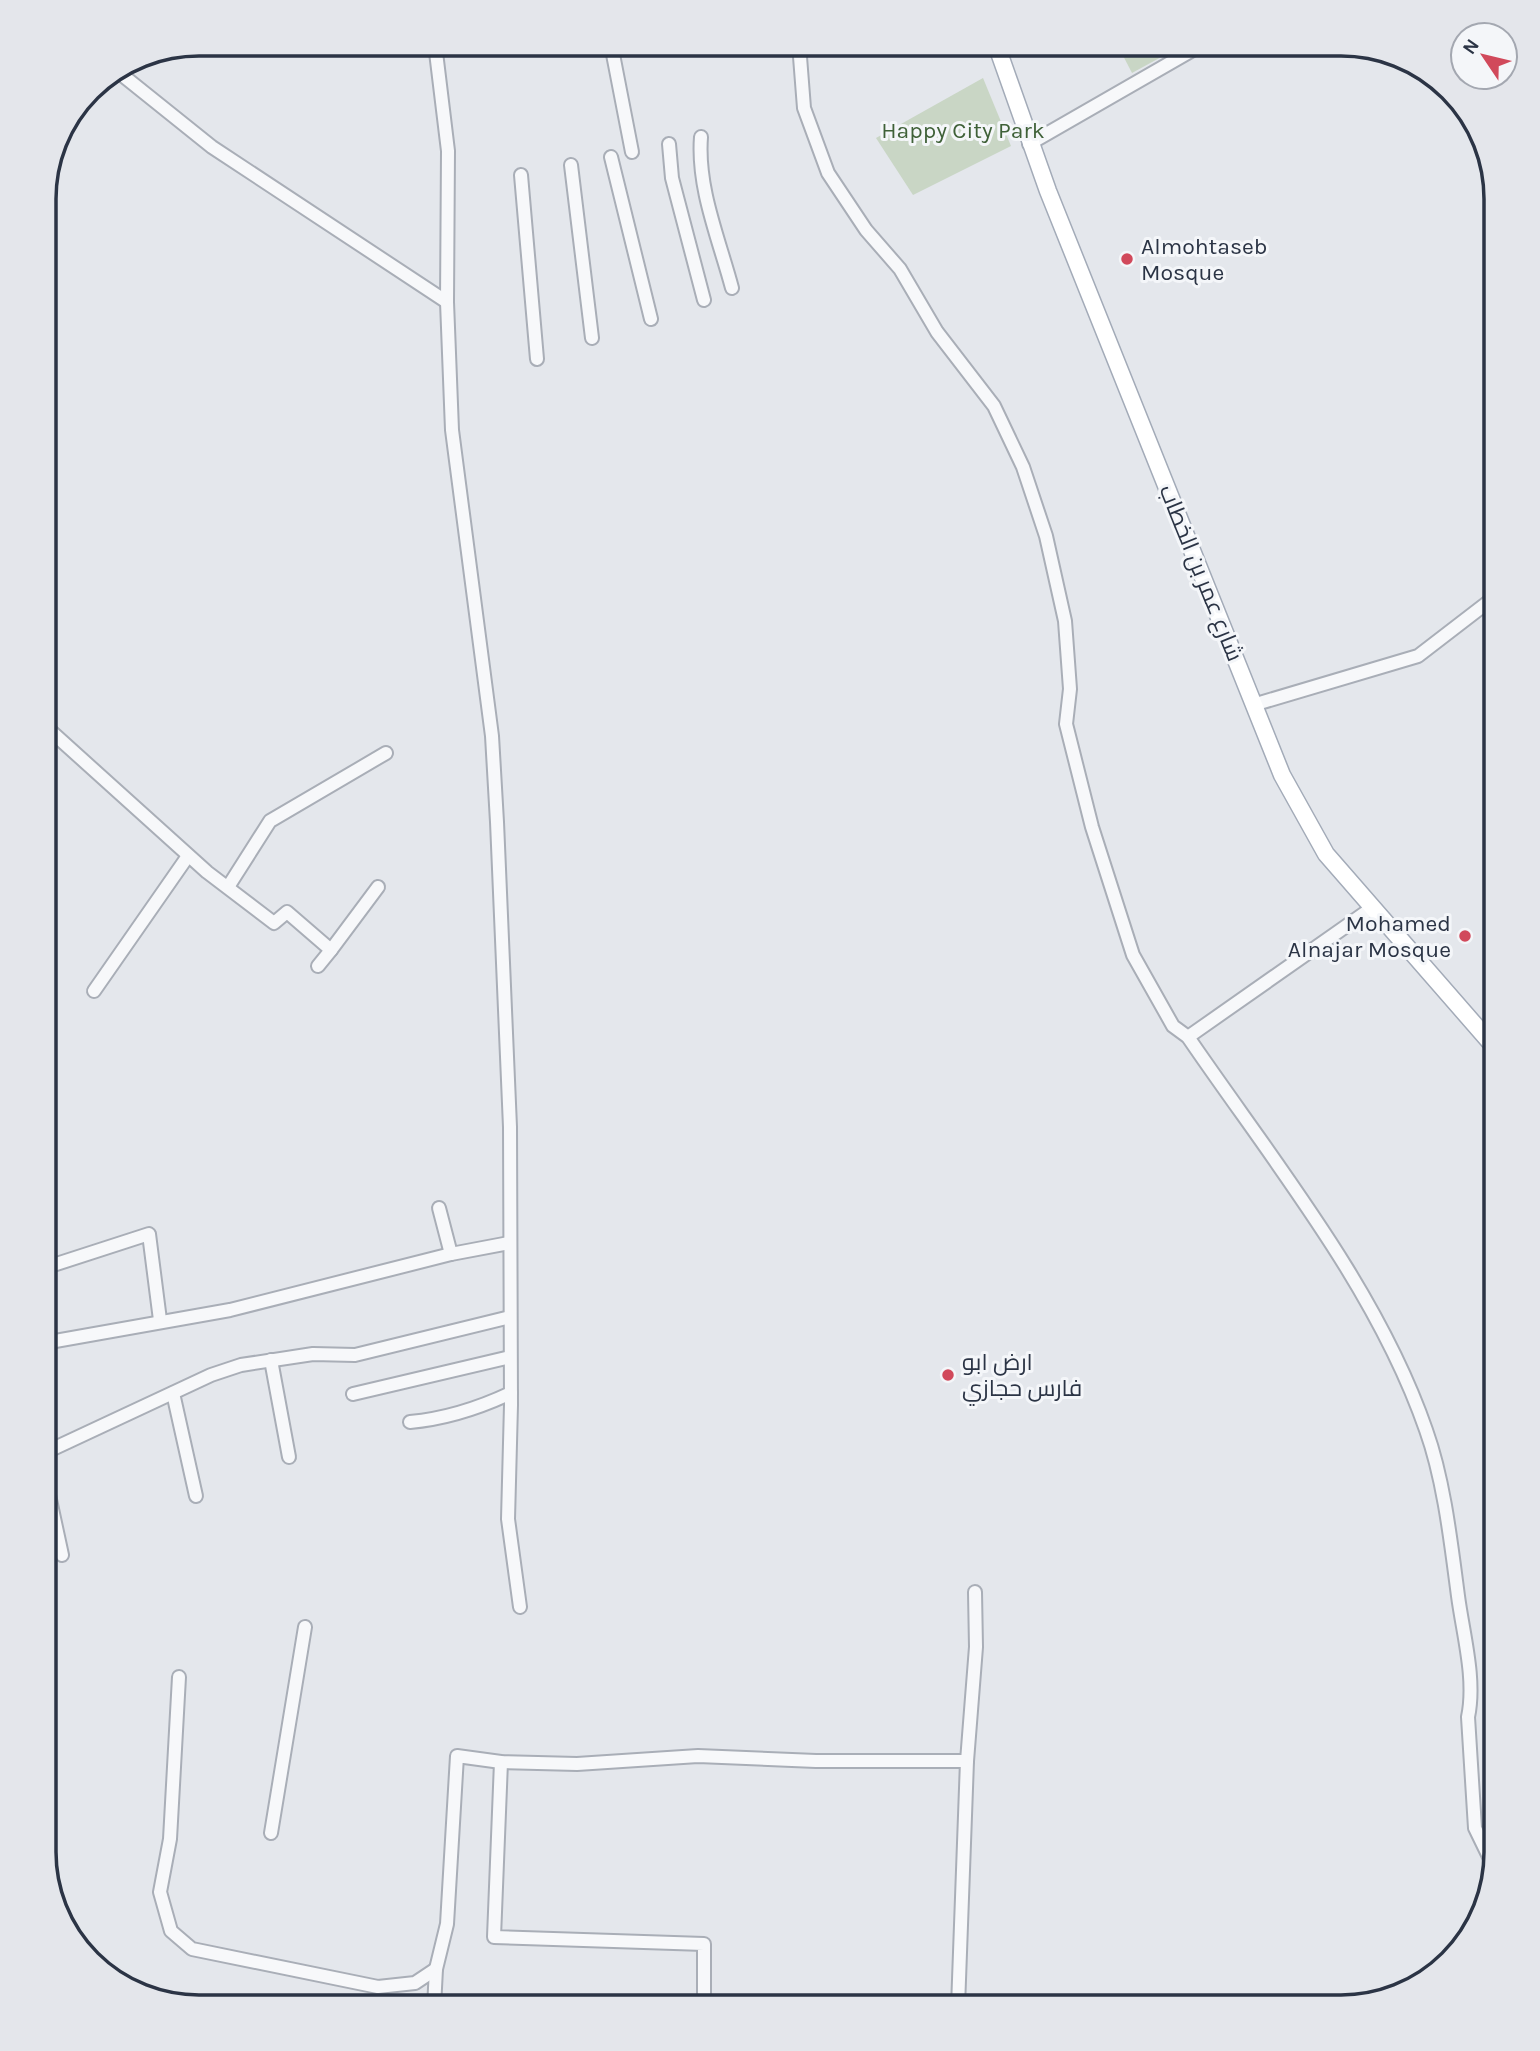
<svg xmlns="http://www.w3.org/2000/svg" width="1540" height="2051" font-family="Karla,Cairo,sans-serif">
	<rect width="100%" height="100%" fill="#e4e7ec"/>
	<!-- green -->
	<g fill="#c9d6c5">
		<polygon points="1117,44 1185,44 1132,73"/>
		<polygon points="983,78 1011,146 913,195 876,138"/>
	</g>
	<g fill="none" stroke-linecap="round" stroke-linejoin="round">
		<!-- minor casing -->
		<g stroke="#a9aeb7" stroke-width="16">
			<g id="minor">
				<polyline points="435,44 448,151 447,302 452,430 492,736 497,822 510,1127 511,1405 508,1519 520,1607"/>
				<polyline points="611,44 632,152"/>
				<path d="M799,44L804,108L828,173L866,230L900,269L937,332L994,406L1023,467L1046,536L1065,621L1070,689L1066,724L1092,827L1133,955L1173,1026L1188,1037C1272,1160 1377,1288 1426,1430C1444,1480 1451,1543 1458,1596C1463,1634 1476,1679 1468,1717L1475,1828L1493,1865"/>
				<polyline points="116,70 212,147 447,302"/>
				<path d="M701,137C697,188 719,239 732,288"/>
				<polyline points="669,144 672,178 704,300"/>
				<polyline points="1029,144 1203,44"/>
				<polyline points="611,157 651,319"/>
				<polyline points="571,165 592,338"/>
				<polyline points="521,175 537,359"/>
				<polyline points="1253,705 1418,656 1496,596"/>
				<polyline points="44,725 207,872 274,923 287,912 331,950 318,966"/>
				<polyline points="228,887 270,821 386,753"/>
				<polyline points="331,950 378,887"/>
				<polyline points="94,991 188,856"/>
				<polyline points="1188,1037 1372,908"/>
				<polyline points="439,1208 451,1254"/>
				<polyline points="44,1268 149,1234 160,1320"/>
				<polyline points="44,1343 230,1310 451,1254 509,1243"/>
				<polyline points="271,1360 289,1457"/>
				<polyline points="173,1393 196,1496"/>
				<polyline points="353,1394 510,1357"/>
				<path d="M410,1422C445,1419 479,1408 511,1393"/>
				<polyline points="44,1453 211,1375 241,1365 313,1354 355,1355 510,1317"/>
				<polyline points="44,1472 62,1555"/>
				<polyline points="179,1677 170,1839 160,1892 171,1931 192,1949 378,1987 415,1983 436,1969"/>
				<polyline points="501,1762 494,1937 704,1944 704,2007"/>
				<polyline points="271,1833 305,1627"/>
				<polyline points="434,2007 436,1969 447,1924 457,1756 501,1762 577,1764 698,1756 816,1761 967,1761"/>
				<polyline points="958,2007 967,1761 976,1647 975,1592"/>
			</g>
		</g>
		<!-- major casing -->
		<g stroke="#a3abb8" stroke-width="19">
			<polyline id="major" points="996,44 1048,191 1282,775 1326,854 1496,1049"/>
		</g>
		<!-- minor -->
		<use href="#minor" stroke="#f7f8fa" stroke-width="12"/>
		<!-- major -->
		<use href="#major" stroke="#fff" stroke-width="16"/>
	</g>
	<!-- markers -->
	<g fill="#d1495b" stroke="#f4f6f9" stroke-width="2.5">
		<circle cx="1127" cy="259" r="7"/>
		<circle cx="1465" cy="936" r="7"/>
		<circle cx="948" cy="1375" r="7"/>
	</g>
	<g text-anchor="middle" dominant-baseline="central" stroke-width="6" stroke-linejoin="round" paint-order="stroke">
		<!-- park labels -->
		<g font-size="23" fill="#3f6138" stroke="#f4f6f9">
			<text x="963" y="130">Happy City Park</text>
		</g>
		<!-- poi labels -->
		<g font-size="23" fill="#2b3445" stroke="#f4f6f9" text-anchor="start">
			<text x="1141" y="246">Almohtaseb<tspan x="1141" dy="26">Mosque</tspan></text>
			<text x="1451" y="923" text-anchor="end">Mohamed<tspan x="1451" dy="26">Alnajar Mosque</tspan></text>
			<text x="962" y="1362">ارض ابو<tspan x="962" dy="26">فارس حجازي</tspan></text>
		</g>
		<!-- street labels -->
		<g font-size="23" fill="#2b3445" stroke="#f4f6f9">
			<text transform="translate(1201 573) rotate(68)">شارع عمر بن الخطاب</text>
		</g>
	</g>
	<!-- crop -->
	<path d="M0 0H1540V2051H0ZM199 56H1341A143 143 0 0 1 1484 199V1852A143 143 0 0 1 1341 1995H199A143 143 0 0 1 56 1852V199A143 143 0 0 1 199 56Z" fill="#e4e6eb" fill-rule="evenodd"/>
	<path fill="none" stroke="#2b3445" stroke-width="3.5" d="M199 56H1341A143 143 0 0 1 1484 199V1852A143 143 0 0 1 1341 1995H199A143 143 0 0 1 56 1852V199A143 143 0 0 1 199 56Z"/>
	<!-- north arrow -->
	<g transform="translate(1484 56) rotate(305)"><circle r="33" fill="#f4f6f9" stroke="#a4a8b1" stroke-width="2"/>
	<path d="M0-5L12 26L0 18L-12 26Z" fill="#d1495b"/>
	<text y="-10" font-size="19" font-weight="bold" text-anchor="middle" fill="#2b3445">N</text>
	</g>
</svg>
